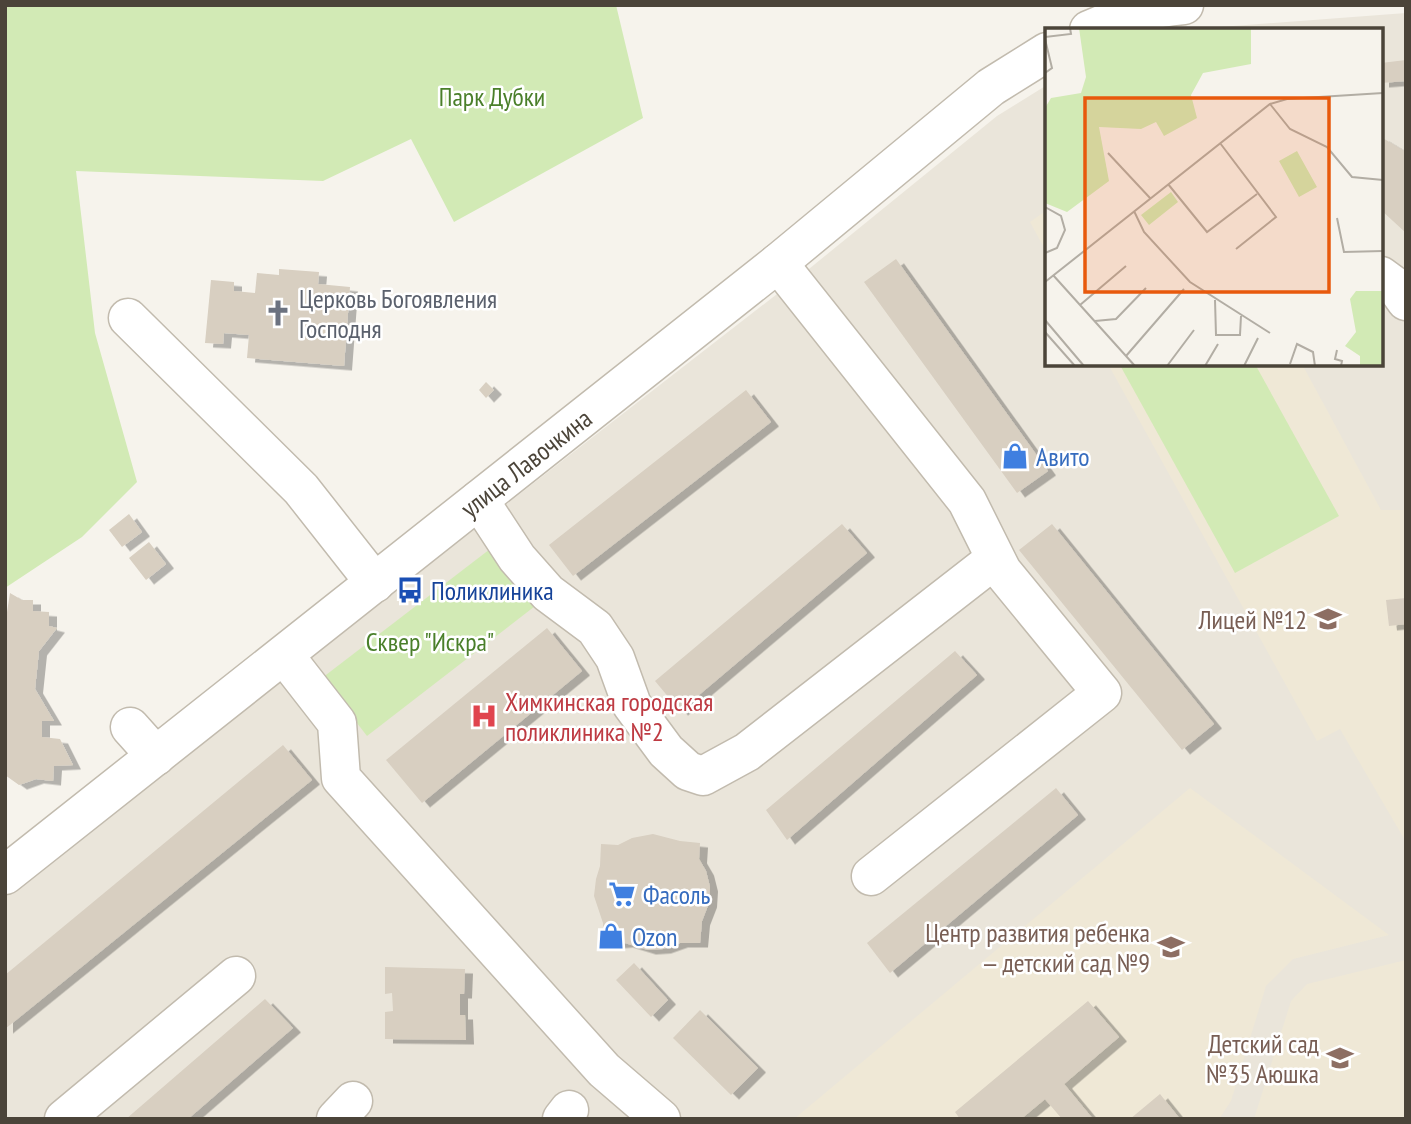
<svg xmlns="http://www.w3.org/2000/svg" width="1411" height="1124" font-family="'PT Sans Narrow',sans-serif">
	<defs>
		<filter id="shadow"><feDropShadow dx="8" dy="4.5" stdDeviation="0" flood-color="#0004"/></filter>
	</defs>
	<rect width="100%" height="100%" fill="#f6f3ec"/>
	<!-- residential -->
	<polygon fill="#eae5da" points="1406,13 1406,1119 5,1119 5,894 804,273 997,116 1047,85 1047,364 1381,364 1381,30 1181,30"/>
	<!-- education -->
	<g fill="#efe8d6">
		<polygon points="1047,210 1047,253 1030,222"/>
		<polygon points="1108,364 1302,364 1381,510 1406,510 1406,842 1340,729 1317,741"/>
		<polygon points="1190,788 1389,935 1293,959 1266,986 1231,1101 1219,1119 794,1119"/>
		<polygon points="1406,960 1406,1119 1254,1119 1291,1001 1307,984"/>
	</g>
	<!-- green -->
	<g fill="#d2eab5">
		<polygon points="5,5 616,5 643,118 454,222 411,139 323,181 76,171 95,333 137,482 82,537 5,588"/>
		<polygon points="1127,364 1255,364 1339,516 1235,573 1121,367"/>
		<polygon points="494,546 539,603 367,736 322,678"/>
	</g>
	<!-- building -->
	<g fill="#d8cfc1" filter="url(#shadow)">
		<polygon points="1406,60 1406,81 1381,83 1381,63"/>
		<polygon points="1381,137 1406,152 1406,233 1381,210"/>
		<polygon points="896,259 1048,471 1017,493 864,282"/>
		<polygon points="279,269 319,272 318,284 350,287 344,366 247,358 249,335 224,333 223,344 205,343 211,280 234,282 234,291 255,293 257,273 279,275"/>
		<polygon points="486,382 494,390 486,398 479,390"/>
		<polygon points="746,390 771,422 573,576 549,545"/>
		<polygon points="129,514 142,532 122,547 109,530"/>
		<polygon points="842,524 867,553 680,711 655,681"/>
		<polygon points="1052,524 1214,724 1182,750 1019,550"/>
		<polygon points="149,542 166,564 146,580 129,558"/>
		<polygon points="10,593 22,600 33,600 33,611 49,612 49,626 57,628 39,651 35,689 54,721 42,721 42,737 60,739 73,765 54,766 53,781 36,779 19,785 5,775 5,625"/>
		<polygon points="1406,598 1406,624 1389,626 1386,600"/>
		<polygon points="547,628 582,671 422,803 386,760"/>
		<polygon points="955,651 977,675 787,840 766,810"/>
		<polygon points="283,745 312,780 5,1029 5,975"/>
		<polygon points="1056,788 1078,815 890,973 867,943"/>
		<polygon points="653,834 680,841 700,843 699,859 706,871 710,887 709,903 702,921 700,943 680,943 663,949 648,950 625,943 603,945 603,923 594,896 596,879 600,866 601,844 618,845 632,838"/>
		<polygon points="634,963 668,1000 651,1017 616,980"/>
		<polygon points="385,967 465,969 464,994 460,994 460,1015 465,1015 466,1040 385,1039 385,1012 393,1011 392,993 385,994"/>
		<polygon points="265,999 293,1028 188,1119 126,1119"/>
		<polygon points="1088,1001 1119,1037 1064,1084 1093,1119 1062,1119 1045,1099 1021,1119 960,1119 955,1112"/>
		<polygon points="700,1010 758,1068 731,1095 673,1038"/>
		<polygon points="1160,1094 1180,1119 1130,1119"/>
	</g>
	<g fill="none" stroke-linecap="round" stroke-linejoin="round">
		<!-- minor casing -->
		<g stroke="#c2bbae" stroke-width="41">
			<g id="minor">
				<path d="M1089,30C1118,17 1152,8 1184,5"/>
				<polyline points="778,263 967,501 1002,571 1102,693 871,876"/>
				<polyline points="1381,276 1396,287 1406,301"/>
				<polyline points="128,318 301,489 375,583"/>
				<polyline points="479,500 517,558 548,593 595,628 615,658 632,705 666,751 688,771 703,776 747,752 995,559"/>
				<polyline points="284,655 337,723 341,778 604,1070 661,1119"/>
				<polyline points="130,727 156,756"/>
				<polyline points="5,875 778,263 991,87 1047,52"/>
				<polyline points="64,1119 236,976"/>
				<polyline points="336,1119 353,1101"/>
				<polyline points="562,1119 569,1110"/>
			</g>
		</g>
		<!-- minor -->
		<use href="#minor" stroke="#fff" stroke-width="38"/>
	</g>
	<!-- icons -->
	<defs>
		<g id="church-bare" transform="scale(2.1)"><path d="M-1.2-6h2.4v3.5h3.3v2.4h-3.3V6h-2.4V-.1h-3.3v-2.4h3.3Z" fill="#6b7280" stroke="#fff" stroke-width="2.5" paint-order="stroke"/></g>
		<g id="shop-bare" transform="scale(2.1)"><path d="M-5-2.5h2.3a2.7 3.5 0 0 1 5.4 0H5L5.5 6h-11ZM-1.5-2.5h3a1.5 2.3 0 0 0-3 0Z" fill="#3f7fe0" stroke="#fff" stroke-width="2.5" paint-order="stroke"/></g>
		<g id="bus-bare" transform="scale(2.1)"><path d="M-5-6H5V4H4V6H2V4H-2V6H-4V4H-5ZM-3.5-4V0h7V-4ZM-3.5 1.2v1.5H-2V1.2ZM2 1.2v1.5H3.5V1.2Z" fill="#1a4fb4" stroke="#fff" stroke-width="2.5" paint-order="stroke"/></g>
		<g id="school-bare" transform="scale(2.1)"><path d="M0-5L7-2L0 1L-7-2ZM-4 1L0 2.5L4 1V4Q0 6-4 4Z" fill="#8d6e63" stroke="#fff" stroke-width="2.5" paint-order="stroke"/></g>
		<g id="hospital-bare" transform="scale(2.1)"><path d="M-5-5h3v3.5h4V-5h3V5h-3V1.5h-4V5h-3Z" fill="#e0444e" stroke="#fff" stroke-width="2.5" paint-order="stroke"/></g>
		<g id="supermarket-bare" transform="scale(2.1)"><path d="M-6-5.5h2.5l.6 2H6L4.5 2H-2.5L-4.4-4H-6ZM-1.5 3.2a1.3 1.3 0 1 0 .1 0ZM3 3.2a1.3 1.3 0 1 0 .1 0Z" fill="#3f7fe0" stroke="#fff" stroke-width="2.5" paint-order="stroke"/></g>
	</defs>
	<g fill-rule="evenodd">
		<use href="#church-bare" x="278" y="313"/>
		<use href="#shop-bare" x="1015" y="456"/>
		<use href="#bus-bare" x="410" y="590"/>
		<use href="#school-bare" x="1328" y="619"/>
		<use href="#hospital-bare" x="484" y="716"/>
		<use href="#supermarket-bare" x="622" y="894"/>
		<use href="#shop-bare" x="611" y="936"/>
		<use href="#school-bare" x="1171" y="947"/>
		<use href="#school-bare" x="1340" y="1058"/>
	</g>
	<g text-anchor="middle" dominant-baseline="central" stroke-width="5" stroke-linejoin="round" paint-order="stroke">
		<!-- park labels -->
		<g font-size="26" fill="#4a7f2a" stroke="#fff">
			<text x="492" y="96">Парк Дубки</text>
			<text x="430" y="641">Сквер "Искра"</text>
		</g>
		<!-- worship labels -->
		<g font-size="26" fill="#5b616d" stroke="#fff" text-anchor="start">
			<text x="299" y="298">Церковь Богоявления<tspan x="299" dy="30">Господня</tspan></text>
		</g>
		<!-- shop labels -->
		<g font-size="26" fill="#366cbe" stroke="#fff" text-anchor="start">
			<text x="1036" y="456">Авито</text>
			<text x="643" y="894">Фасоль</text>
			<text x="632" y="936">Ozon</text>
		</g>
		<!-- street labels -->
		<g font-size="26" fill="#4b4439" stroke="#fff">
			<text transform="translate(526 463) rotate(-38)">улица Лавочкина</text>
		</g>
		<!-- transit labels -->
		<g font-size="26" fill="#164399" stroke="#fff" text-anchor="start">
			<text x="431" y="590">Поликлиника</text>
		</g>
		<!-- education labels -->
		<g font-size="26" fill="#785e54" stroke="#fff" text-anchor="end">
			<text x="1307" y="619">Лицей №12</text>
			<text x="1150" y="932">Центр развития ребенка<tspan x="1150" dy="30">— детский сад №9</tspan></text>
			<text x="1319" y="1043">Детский сад<tspan x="1319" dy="30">№35 Аюшка</tspan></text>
		</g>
		<!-- health labels -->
		<g font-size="26" fill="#be3a42" stroke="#fff" text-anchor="start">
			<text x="505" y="701">Химкинская городская<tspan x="505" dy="30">поликлиника №2</tspan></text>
		</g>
	</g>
	<!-- overview -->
	<g transform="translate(1045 28)">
		<rect width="338" height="338" fill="#f6f3ec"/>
		<path d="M34,0H206V36L158,45L146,67L152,90L119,108L111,94L96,101L54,99L64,153L22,184L0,175V80L6,70L36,65L41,49ZM252,123L272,159L254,169L234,133ZM126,164L133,174L104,197L96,187ZM311,263H338V338H315V328L300,318L311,304L305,271Z" fill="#d2eab5"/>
		<path fill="none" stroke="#b2ada4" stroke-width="2" d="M0,9L26,6L25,0M0,11L7,40L0,45M225,76L245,101L282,119L307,149L338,152M175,115L231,189L191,221M63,125L105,170M123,156L162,204L212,166M0,179L16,188L20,202L12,220L0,225M89,183L99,204L145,254L225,305M292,190L299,224L338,223M8,247L90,338M0,254L225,76L242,71L338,65M170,272L171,307H195L196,288M35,277L81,238M0,292L39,338M50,293L71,291L101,260M0,304L30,338M292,322L290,331L297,333L296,338M81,328L139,261M245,336L252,316L268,324L270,338M122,338L149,302M160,338L173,316M199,338L213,310"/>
		<path fill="#e8590c" fill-opacity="0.15" stroke="#e8590c" stroke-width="3.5" d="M40,70H284V264H40Z"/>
		<rect width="338" height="338" fill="none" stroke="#4b4439" stroke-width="3.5"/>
	</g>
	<!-- border -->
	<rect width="1411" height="1124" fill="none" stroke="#4b4439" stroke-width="14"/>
</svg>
